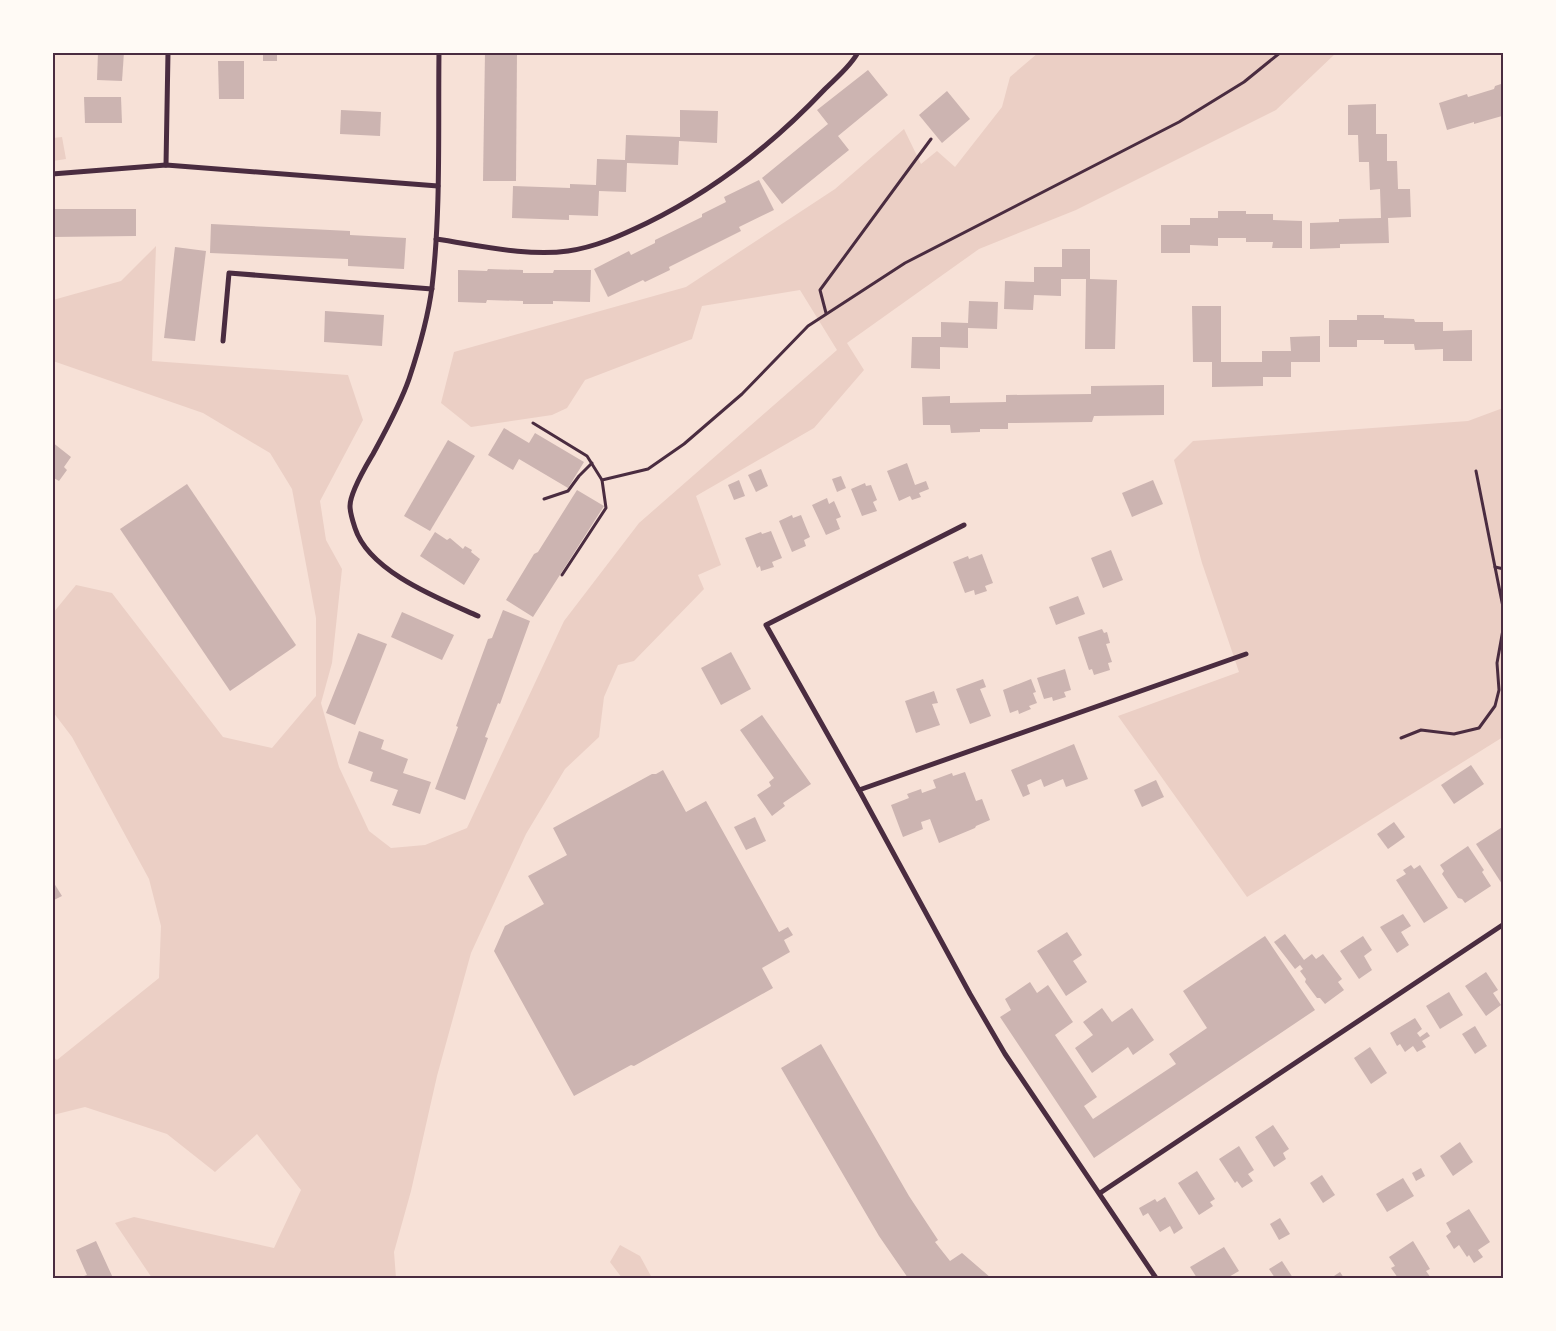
<svg xmlns="http://www.w3.org/2000/svg" width="1556" height="1331" font-family="'Nunito Sans',sans-serif">
	<rect width="100%" height="100%" fill="#f7e1d7"/>
	<!-- green -->
	<g fill="#ebcfc5">
		<polygon points="1038,53 1336,53 1276,110 1076,210 979,249 847,343 864,370 814,428 696,496 721,565 698,575 704,589 634,661 618,665 604,697 599,737 565,769 526,834 471,953 437,1076 411,1191 394,1252 396,1278 152,1278 115,1223 134,1217 274,1248 301,1190 257,1134 215,1172 167,1134 85,1107 53,1115 52,1056 57,1060 159,978 161,926 149,879 72,737 53,712 53,613 76,585 112,593 223,737 272,748 316,696 316,618 292,489 270,453 203,413 53,361 53,300 121,281 156,246 152,361 348,375 363,420 320,501 326,540 342,569 332,663 321,703 339,767 369,831 391,848 425,845 467,828 564,621 639,523 837,350 800,290 702,306 692,339 585,380 567,408 552,415 471,427 441,403 454,352 686,287 835,189 904,129 921,164 937,151 955,167 1002,107 1010,77"/>
		<polygon points="62,137 66,159 53,161 53,138"/>
		<polygon points="1503,408 1503,737 1247,897 1118,716 1239,672 1202,563 1174,460 1193,441 1468,421"/>
		<polygon points="620,1245 640,1256 652,1278 622,1278 610,1262"/>
	</g>
	<!-- building -->
	<g fill="#ccb4b1">
		<polygon points="98,52 124,52 122,81 97,80"/>
		<rect x="263" y="52" width="14" height="9"/>
		<polygon points="485,52 517,52 516,181 483,181"/>
		<polygon points="218,61 244,61 244,99 219,99"/>
		<polygon points="868,70 888,95 838,136 849,150 782,204 762,178 828,124 817,110"/>
		<polygon points="1504,83 1504,113 1502,116 1474,124 1474,122 1447,130 1439,103 1467,94 1468,97 1494,89 1495,86"/>
		<polygon points="947,91 970,119 942,143 919,115"/>
		<polygon points="84,97 121,97 122,123 85,123"/>
		<polygon points="1376,104 1376,134 1387,134 1387,161 1397,161 1398,189 1410,189 1411,217 1388,218 1389,243 1340,244 1340,248 1310,249 1310,223 1339,222 1339,219 1381,218 1380,189 1370,190 1369,162 1359,162 1358,135 1348,135 1348,105"/>
		<polygon points="341,110 381,112 380,136 340,134"/>
		<polygon points="680,110 718,111 717,143 679,141 678,165 627,163 626,192 599,191 598,216 569,215 569,220 512,218 513,186 570,188 570,184 596,185 597,159 625,160 626,135 680,137"/>
		<polygon points="759,180 774,210 739,227 741,231 669,267 670,270 645,282 643,280 608,297 594,269 629,251 631,255 655,243 655,240 702,217 702,214 726,202 724,197"/>
		<polygon points="52,209 136,209 136,236 52,237"/>
		<polygon points="1218,211 1246,211 1246,214 1273,214 1273,220 1302,221 1302,248 1272,248 1273,242 1246,242 1246,238 1218,238 1218,246 1190,245 1190,253 1161,253 1161,225 1190,225 1190,218 1218,218"/>
		<polygon points="211,224 350,231 350,235 406,238 404,269 348,266 348,259 210,253"/>
		<polygon points="175,247 206,251 195,341 164,338"/>
		<polygon points="1062,249 1090,249 1090,279 1117,280 1115,349 1085,349 1086,279 1061,279 1061,296 1034,295 1033,310 1004,309 1005,281 1034,282 1034,267 1062,267"/>
		<polygon points="488,269 523,270 523,273 553,273 554,270 591,270 590,302 553,301 553,304 523,304 523,301 487,300 486,303 458,302 458,270 487,271"/>
		<polygon points="969,301 998,302 997,329 968,328 968,348 940,347 940,369 911,368 912,337 941,337 941,322 968,323"/>
		<polygon points="1192,306 1221,306 1221,362 1262,362 1262,351 1291,351 1290,337 1320,336 1320,362 1291,362 1291,377 1263,377 1263,386 1212,387 1212,362 1193,362"/>
		<polygon points="325,311 384,315 382,346 324,342"/>
		<polygon points="1357,315 1384,315 1384,318 1414,319 1415,322 1443,322 1443,331 1472,330 1472,361 1443,361 1443,349 1415,350 1414,344 1384,344 1384,340 1357,340 1357,347 1329,347 1329,320 1357,320"/>
		<polygon points="1164,385 1164,415 1094,416 1092,422 1008,423 1008,429 980,429 980,432 951,433 950,425 923,425 922,397 950,396 950,403 1006,402 1006,395 1091,394 1091,386"/>
		<polygon points="504,428 529,443 535,433 584,462 568,488 519,459 513,470 488,455"/>
		<polygon points="448,440 475,456 430,531 404,516"/>
		<polygon points="52,442 71,457 64,467 67,470 59,481 52,477"/>
		<polygon points="907,463 915,485 926,481 929,489 919,493 921,497 912,500 910,496 899,501 887,471"/>
		<polygon points="761,469 768,486 756,492 748,475"/>
		<polygon points="841,476 846,488 837,492 832,479"/>
		<polygon points="739,480 745,496 734,500 728,485"/>
		<polygon points="1153,480 1163,504 1132,517 1122,493"/>
		<polygon points="865,483 866,486 871,485 877,500 873,502 877,511 862,516 851,489"/>
		<polygon points="187,484 296,645 294,647 230,691 120,529"/>
		<polygon points="577,490 604,506 533,617 506,600 534,554 538,552"/>
		<polygon points="827,498 829,504 834,501 841,517 836,519 840,529 826,535 812,505"/>
		<polygon points="792,515 793,518 801,515 810,537 804,540 806,546 792,552 779,521"/>
		<polygon points="771,531 782,558 772,562 774,567 761,571 760,566 757,568 745,538 761,532 762,534"/>
		<polygon points="435,532 447,540 450,538 463,549 465,546 472,550 471,552 480,559 464,585 420,556"/>
		<polygon points="1111,550 1123,580 1103,588 1091,558"/>
		<polygon points="982,554 993,583 985,586 987,591 975,595 974,590 965,593 953,562 968,556 969,559"/>
		<polygon points="1078,596 1085,614 1056,625 1049,607"/>
		<polygon points="503,610 530,621 500,704 498,703 485,737 488,738 465,800 435,789 458,727 456,726 488,639 492,638"/>
		<polygon points="402,612 454,635 442,660 391,637"/>
		<polygon points="1102,629 1104,633 1107,632 1110,643 1106,644 1112,662 1108,663 1110,670 1094,675 1092,669 1089,670 1078,637"/>
		<polygon points="358,633 387,644 355,725 326,713"/>
		<polygon points="731,652 751,689 721,705 701,668"/>
		<polygon points="1065,669 1071,690 1064,692 1066,697 1053,701 1052,697 1044,699 1037,678"/>
		<polygon points="983,679 986,687 980,689 991,716 970,724 956,689"/>
		<polygon points="1031,679 1036,692 1033,693 1037,703 1029,706 1031,709 1019,714 1018,710 1010,713 1003,690"/>
		<polygon points="934,691 938,703 932,704 940,725 916,733 905,701"/>
		<polygon points="762,715 811,784 783,803 785,806 772,816 757,795 771,786 769,782 774,778 740,730"/>
		<polygon points="359,731 384,740 381,749 408,759 403,773 431,782 420,814 392,805 398,790 370,781 373,772 348,763"/>
		<polygon points="1074,744 1088,779 1066,787 1063,779 1044,787 1041,779 1027,785 1030,794 1023,797 1011,770"/>
		<polygon points="1471,765 1484,784 1454,804 1441,785"/>
		<polygon points="663,770 686,812 706,801 779,932 788,927 793,935 784,940 790,952 762,968 773,988 634,1066 631,1065 574,1096 494,951 505,926 544,904 528,876 567,855 553,828 652,774 656,774"/>
		<polygon points="965,772 976,801 982,799 990,820 976,826 975,828 939,843 930,819 921,822 923,829 903,837 891,805 909,798 907,794 921,789 922,793 936,788 933,780 952,773 953,776"/>
		<polygon points="1156,780 1164,797 1142,807 1134,790"/>
		<polygon points="755,817 766,841 746,850 734,827"/>
		<polygon points="1394,822 1405,837 1388,849 1377,834"/>
		<polygon points="1504,826 1504,887 1476,844"/>
		<polygon points="1468,846 1484,870 1482,872 1491,886 1465,903 1462,899 1458,898 1442,874 1444,871 1440,865"/>
		<polygon points="1411,865 1414,869 1420,865 1448,908 1424,923 1396,880 1406,874 1403,870"/>
		<polygon points="52,880 62,896 52,901"/>
		<polygon points="1403,914 1411,926 1401,932 1409,945 1397,953 1380,927"/>
		<polygon points="1067,932 1082,955 1073,961 1087,982 1066,996 1037,951"/>
		<polygon points="1285,934 1304,960 1312,954 1316,959 1323,954 1342,979 1338,982 1344,990 1325,1004 1320,998 1317,998 1305,982 1306,979 1300,971 1303,969 1300,965 1295,969 1274,942"/>
		<polygon points="1265,936 1315,1010 1094,1158 1000,1017 1011,1010 1005,999 1030,982 1037,993 1048,985 1073,1022 1055,1035 1097,1097 1084,1106 1093,1119 1176,1064 1169,1054 1207,1028 1183,991"/>
		<polygon points="1363,936 1372,950 1364,956 1372,970 1359,979 1340,951"/>
		<polygon points="1486,972 1498,990 1493,993 1501,1005 1486,1016 1465,986"/>
		<polygon points="1449,992 1463,1015 1440,1029 1426,1006"/>
		<polygon points="1102,1008 1112,1022 1132,1008 1154,1040 1133,1055 1128,1047 1092,1073 1075,1048 1093,1035 1083,1022"/>
		<polygon points="1415,1018 1422,1029 1417,1033 1420,1037 1427,1032 1430,1036 1422,1041 1426,1047 1417,1052 1413,1046 1405,1052 1400,1044 1397,1046 1390,1033"/>
		<polygon points="1475,1026 1487,1046 1475,1054 1462,1034"/>
		<polygon points="821,1044 909,1196 938,1240 935,1242 950,1261 962,1253 991,1278 939,1278 937,1277 935,1278 908,1278 879,1236 781,1068"/>
		<polygon points="1370,1047 1387,1073 1371,1084 1354,1058"/>
		<polygon points="1273,1125 1289,1149 1283,1153 1286,1159 1274,1167 1255,1137"/>
		<polygon points="1460,1142 1473,1162 1453,1176 1440,1156"/>
		<polygon points="1239,1146 1254,1170 1248,1174 1253,1181 1242,1188 1237,1181 1235,1183 1219,1159"/>
		<polygon points="1421,1168 1425,1176 1416,1181 1412,1173"/>
		<polygon points="1197,1171 1215,1199 1210,1202 1213,1206 1199,1215 1178,1183"/>
		<polygon points="1322,1175 1335,1195 1323,1203 1310,1183"/>
		<polygon points="1403,1178 1414,1196 1387,1212 1376,1194"/>
		<polygon points="1165,1197 1183,1228 1174,1234 1170,1226 1160,1232 1148,1213 1143,1216 1139,1208 1155,1199 1157,1202"/>
		<polygon points="1469,1209 1490,1242 1478,1250 1483,1257 1474,1263 1469,1255 1467,1257 1459,1245 1454,1249 1446,1236 1451,1232 1446,1223"/>
		<polygon points="1280,1218 1290,1234 1279,1240 1270,1224"/>
		<polygon points="96,1241 113,1278 82,1278 81,1277 87,1275 76,1250"/>
		<polygon points="1413,1241 1430,1269 1426,1271 1431,1278 1398,1278 1391,1268 1395,1266 1389,1257"/>
		<polygon points="1224,1247 1239,1271 1227,1278 1197,1278 1190,1267"/>
		<polygon points="1282,1261 1293,1278 1275,1278 1269,1269"/>
		<polygon points="1340,1272 1344,1278 1331,1278"/>
	</g>
	<g fill="none" stroke-linecap="round" stroke-linejoin="round">
		<!-- path -->
		<g stroke="#4a2c40" stroke-width="3">
			<polyline points="826,313 820,290 931,139"/>
			<polyline points="533,423 587,456 602,480 606,508 562,575"/>
			<polyline points="1476,471 1495,567 1504,569"/>
			<polyline points="602,480 648,469 684,444 742,394 808,326 905,263 1179,122 1244,82 1281,52"/>
			<polyline points="544,499 568,491 579,476 592,463"/>
			<polyline points="1495,567 1504,612"/>
			<polyline points="1401,738 1421,730 1454,734 1479,728 1495,706 1499,690 1497,663 1504,624"/>
		</g>
		<!-- minor -->
		<g stroke="#4a2c40" stroke-width="5">
			<path d="M439,52C438,131 441,210 432,287C428,318 419,349 409,379C400,405 386,430 373,454C366,466 350,492 350,506C350,512 353,522 355,528C369,572 440,599 478,616"/>
			<polyline points="166,165 168,52"/>
			<polyline points="52,174 166,165 438,186"/>
			<path d="M436,239C478,245 527,257 568,251C596,247 622,235 647,223C715,190 773,144 825,89C835,79 852,65 858,52"/>
			<polyline points="223,341 229,273 432,289"/>
			<polyline points="964,525 766,625 859,790 970,994 1005,1054 1156,1278"/>
			<polyline points="859,790 1246,654"/>
			<polyline points="1100,1193 1504,924"/>
		</g>
	</g>
	<!-- border -->
	<rect width="1556" height="1331" fill="none" stroke="#fffaf5" stroke-width="108"/>
	<rect x="54" y="54" width="1448" height="1223" fill="none" stroke="#4a2c40" stroke-width="2"/>
</svg>
